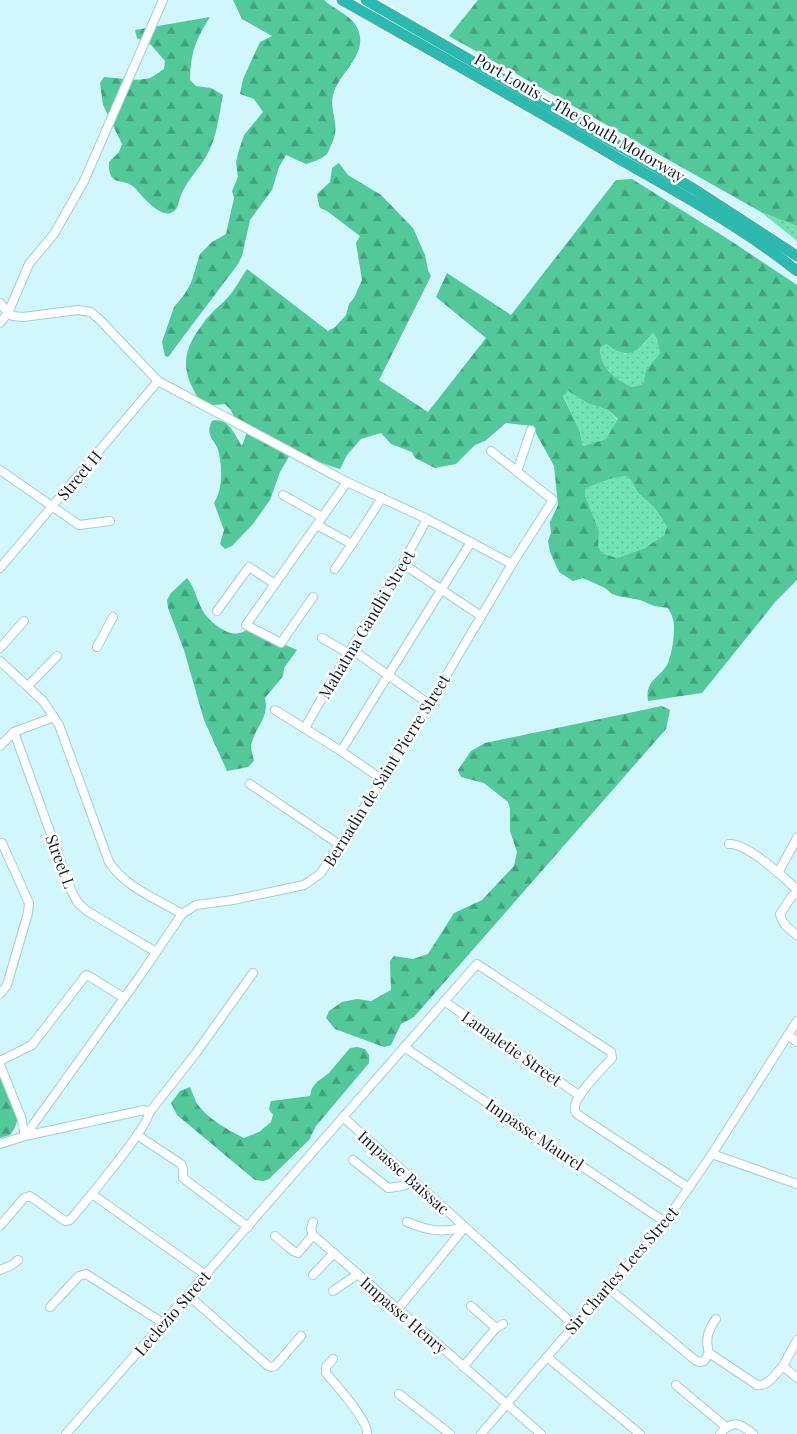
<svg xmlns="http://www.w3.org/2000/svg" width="797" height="1434" font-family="'Playfair Display',serif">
	<defs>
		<pattern id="grass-dots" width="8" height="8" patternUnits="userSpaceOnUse" patternTransform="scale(1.25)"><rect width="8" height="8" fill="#71e3b2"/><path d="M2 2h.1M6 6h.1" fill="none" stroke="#61c299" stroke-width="1.8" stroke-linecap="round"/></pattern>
		<pattern id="forest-firs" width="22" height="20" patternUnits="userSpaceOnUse" patternTransform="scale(1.25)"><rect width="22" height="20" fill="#53c898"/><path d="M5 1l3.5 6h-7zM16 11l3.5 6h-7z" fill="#43a27c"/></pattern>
	</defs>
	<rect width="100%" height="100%" fill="#d1f6fe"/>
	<!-- grass -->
	<g fill="url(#grass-dots)">
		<polygon points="761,212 797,226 797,241"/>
		<path d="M653,333L657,339L660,353L646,370L643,384L632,387C616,379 600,369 600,348L606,344L625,354L644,344Z"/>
		<polygon points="568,391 587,403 608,410 618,420 606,439 583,446 579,429 563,395"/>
		<polygon points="625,476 631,480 638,493 655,508 667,527 664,535 645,548 617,558 602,553 597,547 599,531 585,495 586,488 610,479"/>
	</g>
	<!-- forest -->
	<g fill="url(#forest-firs)" fill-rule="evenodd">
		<path d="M233,0H324C337,12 358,17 360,37C363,58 338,75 333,95C329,111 341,125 332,143C330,146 329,151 327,154C322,159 313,162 306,164L286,155L279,167L272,190L250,220L242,256L238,264L168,357L165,356L162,342L174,307L184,295L191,283L200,254L212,242L226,234L234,198L232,191L238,177L236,162L239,150L244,135L263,112L254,99L240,94L243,79L260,42L272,36L242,19Z"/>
		<polygon points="478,0 797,0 797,226 761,212 449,36"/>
		<path d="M210,17C195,41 191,52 190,80L196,86L211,88L223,95C219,115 217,137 207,155C200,168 188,179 182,193C178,200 180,209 171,213C159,217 142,196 135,188C123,176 108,189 109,162L119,152L122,144L103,105L100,83L104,77C119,78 135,82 150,78C154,76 159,72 164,69L165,61L151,45L137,38L135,30Z"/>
		<path d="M339,163L348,175L381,195L413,228L425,255L428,270L431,276L379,380L428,412L486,338L436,297L447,273L511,315L616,180L632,179L731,241L797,285V580L776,601L702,693L648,701C645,681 658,679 667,665C672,656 676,629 673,619C672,615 670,612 668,608L654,606L640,600L618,596L612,594L605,588L583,578L573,581L559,572L550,552L548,541L551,533L550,522L558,505L554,466L532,426L506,423L485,441L475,445L456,464L435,468L415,458L412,452L391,444L381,433L361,439L347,455L340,469L291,453L280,472L270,500L253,524L232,546L225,549L220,544L224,530L214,503C223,488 222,470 219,453C216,439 204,437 212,421C228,416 234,434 242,446L247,432L236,422L231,410L225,404L203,406C186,379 178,361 197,332C201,327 204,321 208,317C215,309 223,303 230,295C236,287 241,278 247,269L328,331L335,327L346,315L349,304L354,298L362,280L356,243L360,236L327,211L320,208L318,201L317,194L330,182L332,168ZM653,333L657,339L660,353L646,370L643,384L632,387C616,379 600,369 600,348L606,344C611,347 618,352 624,353C635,356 647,340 653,333ZM568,391L587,403L608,410L618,419L606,439L583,446L579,429L563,396ZM625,476L631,480L638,493L655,508L667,527L664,535L645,548L617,558L602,553L598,547L599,531L585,495L586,488L610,479Z"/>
		<path d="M187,578C197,590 197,607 209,619C216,626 229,636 239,633C247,632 253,623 261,627C265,629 268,635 272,638C279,643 289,646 297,650L284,668L283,676L265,698C270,718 254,728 251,746C251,750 253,757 254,761L248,767L227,771L204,720L184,650L168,608L167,600L171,593Z"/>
		<polygon points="662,706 670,710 666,729 414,1017 401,1024 391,1045 384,1047 335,1029 326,1018 329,1011 342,1002 357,999 371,1001 391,990 390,961 394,956 413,959 428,954 454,913 482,900 514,866 517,852 510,831 510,809 508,802 484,783 461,777 458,770 471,751 485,743"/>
		<path d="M357,1047L365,1049L369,1055V1063L316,1126L309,1140L269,1179L263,1181L255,1180L177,1115L171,1103L180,1091L190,1087C192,1092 194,1097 196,1102C206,1118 228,1130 244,1138L259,1132L271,1122L273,1115L269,1109L271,1101L310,1096L312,1088L317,1082L329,1073L350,1048Z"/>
		<path d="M0,1076C6,1086 20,1109 17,1121C16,1126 13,1131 10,1135L0,1138Z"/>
	</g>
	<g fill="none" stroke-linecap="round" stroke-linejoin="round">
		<!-- minor casing -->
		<g stroke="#a2cfda" stroke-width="10">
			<g id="minor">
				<polyline points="0,303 8,313 13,316 23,317 78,310 91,312 100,320 158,381 347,482 427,519 512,564"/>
				<polyline points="0,323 8,313 29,264 54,234 84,181 163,0"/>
				<polyline points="0,470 79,525 110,521"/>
				<polyline points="517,472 531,430"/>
				<polyline points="283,495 322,517"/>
				<polyline points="317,525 352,544 382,498"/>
				<polyline points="403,564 481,616"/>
				<polyline points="0,568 158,381"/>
				<polyline points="335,569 352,544"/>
				<polyline points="313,597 281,643 246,625 347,482"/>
				<polyline points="217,611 249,567 275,584"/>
				<polyline points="322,638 348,653"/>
				<polyline points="97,647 113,617"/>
				<polyline points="0,648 24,621"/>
				<polyline points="351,649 429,704"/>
				<path d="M0,661L43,701L59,725L109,862C125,887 157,899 182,914"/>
				<polyline points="28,686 57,656"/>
				<polyline points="275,710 341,751 383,780"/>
				<path d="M305,728C344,657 390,590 427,519"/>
				<polyline points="14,732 71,890 78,903 87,911 156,952"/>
				<polyline points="0,746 14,732 54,717"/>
				<polyline points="341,751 471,542"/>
				<polyline points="250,784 340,845"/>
				<path d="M729,844C747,843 784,877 797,890"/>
				<polyline points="778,873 797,838"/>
				<path d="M797,893L792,896L780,914C782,924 789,929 797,935"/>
				<polyline points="0,994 7,985 28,913 29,903 2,843"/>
				<polyline points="444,1001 580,1096"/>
				<polyline points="788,1035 797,1042"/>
				<polyline points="404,1047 665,1222"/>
				<polyline points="0,1061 32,1045 86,975 89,976 124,998"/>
				<polyline points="0,1065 21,1117 25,1136"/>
				<polyline points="343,1117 574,1325"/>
				<polyline points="137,1135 181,1164 183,1169 183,1178 248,1227"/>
				<polyline points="25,1136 140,976 182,914 196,905 233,900 304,885 320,874 340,845 410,737 512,564 553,500 491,451"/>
				<polyline points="0,1144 25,1136 144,1110 149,1113"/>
				<polyline points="712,1154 797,1184"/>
				<polyline points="353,1160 388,1188 403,1186 414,1180"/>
				<polyline points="92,1194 206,1275"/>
				<polyline points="313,1222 311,1229 313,1235 541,1434"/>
				<path d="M407,1222C429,1231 442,1233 465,1227"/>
				<path d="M0,1226L24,1198L30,1196L65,1221L70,1220C83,1205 149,1126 149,1113L196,1053L253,973"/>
				<polyline points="275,1236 293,1251 298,1253 313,1235"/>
				<polyline points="0,1270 12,1265 18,1260"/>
				<polyline points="313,1275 334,1253"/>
				<polyline points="607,1287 695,1360 699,1362 704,1361 709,1353"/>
				<polyline points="333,1291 358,1274"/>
				<polyline points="188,1295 267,1365 271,1367 275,1366 301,1336"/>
				<polyline points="471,1306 496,1328"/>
				<polyline points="50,1307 79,1276 86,1274 163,1323"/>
				<polyline points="398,1309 465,1227"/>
				<polyline points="797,1340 783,1366 797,1378"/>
				<path d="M709,1353L757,1385C768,1387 776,1373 783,1366"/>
				<path d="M709,1353C705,1339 708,1330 716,1319"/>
				<polyline points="547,1357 640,1434"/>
				<path d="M333,1359L326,1367V1373C335,1384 369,1421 367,1434"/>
				<polyline points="463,1367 496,1328 503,1324"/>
				<polyline points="676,1385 726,1427"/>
				<polyline points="399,1394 450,1434"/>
				<path d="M66,1434L477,964L611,1052L612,1058C604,1067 575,1095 575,1107C574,1110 576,1112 577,1114L689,1188"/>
				<polyline points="481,1434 607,1287 637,1256 665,1222 712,1154 797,1021"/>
				<path d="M720,1434C732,1419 740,1423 753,1434"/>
			</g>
		</g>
		<!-- highway casing -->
		<g stroke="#fff" stroke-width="14">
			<g id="highway">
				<path d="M342,0C436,53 529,106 621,160C681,194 743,228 797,271"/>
				<polyline points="366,0 694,189 797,256"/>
			</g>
		</g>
		<!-- minor -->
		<use href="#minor" stroke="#fff" stroke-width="8"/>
		<!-- highway -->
		<use href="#highway" stroke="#2eb9b0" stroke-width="11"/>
	</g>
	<g text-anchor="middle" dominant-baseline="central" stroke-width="5" stroke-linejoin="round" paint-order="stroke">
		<!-- street labels -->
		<g font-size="16" fill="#112327" stroke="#fff">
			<text transform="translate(580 117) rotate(30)">Port Louis – The South Motorway</text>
			<text transform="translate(79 475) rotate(-50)">Street H</text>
			<text transform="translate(366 624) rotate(-59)">Mahatma Gandhi Street</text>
			<text transform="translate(386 770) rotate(-58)">Bernadin de Saint Pierre Street</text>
			<text transform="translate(61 861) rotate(69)">Street L</text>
			<text transform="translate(512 1048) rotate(35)">Lamaletie Street</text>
			<text transform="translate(535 1134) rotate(34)">Impasse Maurel</text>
			<text transform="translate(404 1172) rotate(42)">Impasse Baissac</text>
			<text transform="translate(621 1270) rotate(-49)">Sir Charles Lees Street</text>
			<text transform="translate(172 1313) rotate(-49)">Leclezio Street</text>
			<text transform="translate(404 1315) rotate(41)">Impasse Henry</text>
		</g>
	</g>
</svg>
